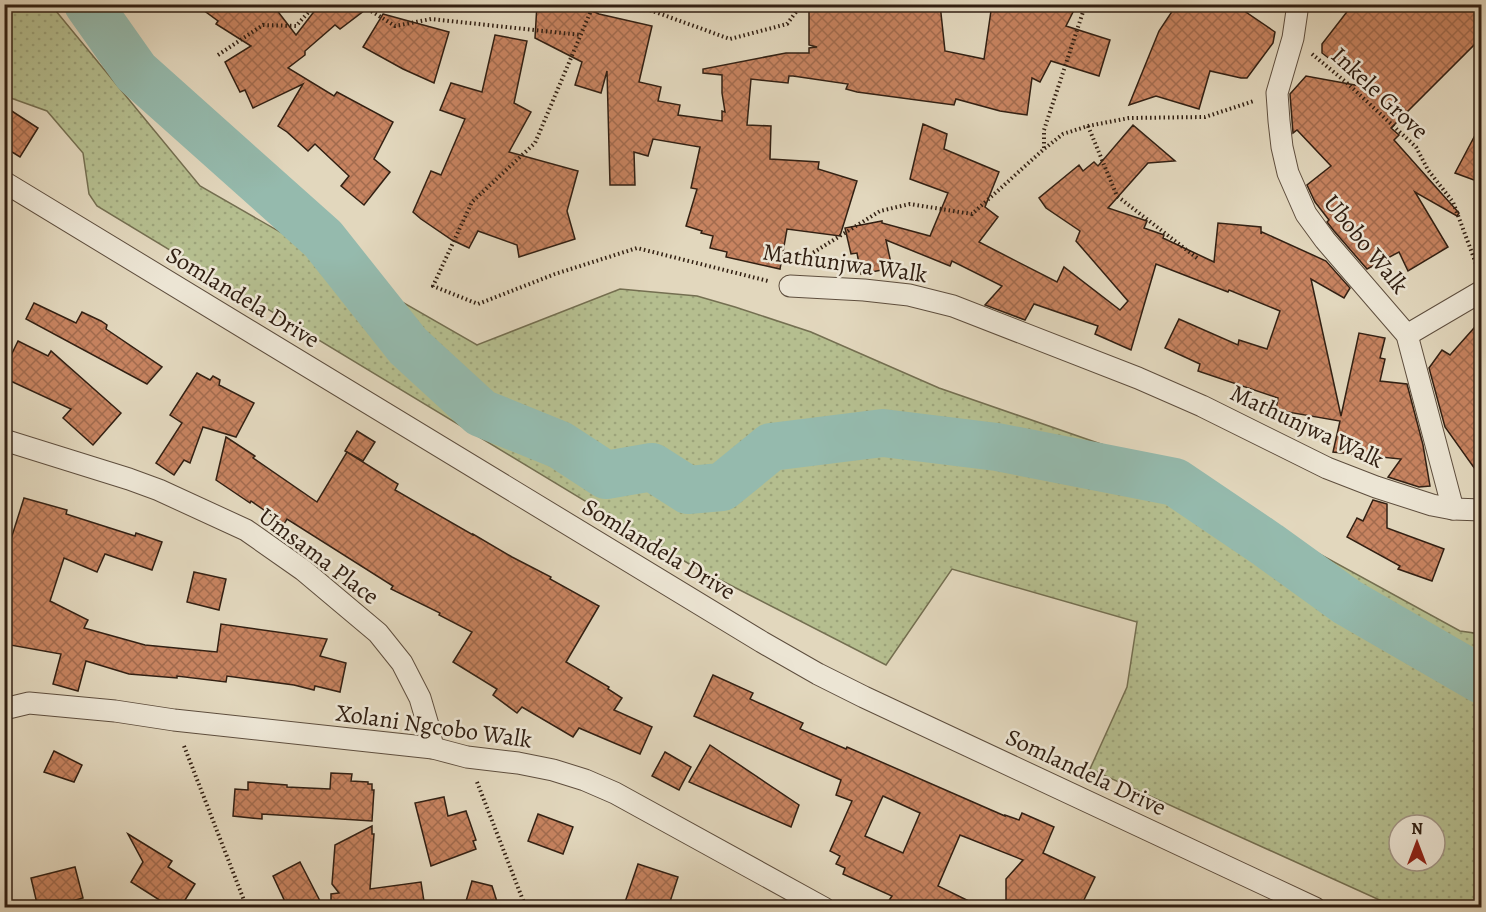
<svg xmlns="http://www.w3.org/2000/svg" width="1486" height="912" font-family="Alegreya,serif">
	<defs>
		<pattern id="grass-dots" width="8" height="8" patternUnits="userSpaceOnUse" patternTransform="scale(1.5)"><rect width="8" height="8" fill="#b5be8f"/><path d="M2 2h.1M6 6h.1" fill="none" stroke="#9ca37a" stroke-width="1.8" stroke-linecap="round"/></pattern>
		<pattern id="building-cross-hatch" width="8" height="8" patternUnits="userSpaceOnUse" patternTransform="scale(1.5)"><rect width="8" height="8" fill="#c78360"/><path d="M0 0l8 8M0 8l8-8" fill="none" stroke="#a26b4e"/></pattern>
	</defs>
	<rect width="100%" height="100%" fill="#e2d7bd"/>
	<filter id="stains"><feTurbulence type="fractalNoise" baseFrequency=".00333" numOctaves="4"/><feColorMatrix values="0 0 0 0 .2 0 0 0 0 .09 0 0 0 0 .02 0 0 0 .5 -.17"/></filter>
	<radialGradient id="worn" r=".72"><stop offset=".6" stop-color="#630" stop-opacity="0"/><stop offset="1" stop-color="#630" stop-opacity=".3"/></radialGradient>
	<!-- grass -->
	<path fill="url(#grass-dots)" stroke="#746f51" stroke-width="1.5" fill-rule="evenodd" d="M5,4L51,5L200,186L477,345L620,289L697,296L735,307L811,332L939,388L1150,461L1460,631L1481,634V907H1395L1090,769L1127,687L1137,622L952,569L886,665L691,565L97,206L89,194L83,153L47,111L5,96ZM1399,825H1435V861H1399Z"/>
	<g fill="none" stroke-linecap="round" stroke-linejoin="round">
		<!-- river -->
		<polyline stroke="#95baad" stroke-width="48" points="88,4 136,72 323,239 408,346 481,413 560,445 606,475 652,467 688,490 722,487 771,447 883,433 997,447 1175,482 1268,545 1347,602 1482,680"/>
	</g>
	<!-- building -->
	<g fill="url(#building-cross-hatch)" stroke="#322013" stroke-width="1.5" fill-rule="evenodd">
		<polygon points="195,4 268,4 276,9 296,35 316,9 311,4 373,4 340,29 335,25 305,51 305,55 288,68 334,96 337,92 393,122 374,159 390,172 364,205 341,186 349,176 315,144 308,151 287,132 278,126 303,84 253,108 245,90 240,92 225,62 251,46 216,24 218,21"/>
		<polygon points="537,4 577,4 599,14 652,26 639,82 661,87 658,101 680,105 678,115 722,121 722,111 725,112 722,93 722,75 703,73 703,69 786,53 809,53 809,48 817,47 809,45 809,4 940,4 945,51 984,59 992,4 1062,4 1074,10 1066,26 1110,40 1099,76 1051,61 1040,82 1032,78 1027,115 1000,111 956,99 954,105 857,92 846,89 848,84 793,76 789,76 788,83 751,79 747,125 771,126 770,159 819,162 818,169 857,181 840,236 787,229 780,269 726,257 727,252 710,248 713,236 701,233 702,231 686,226 697,189 691,188 700,147 653,139 648,156 634,152 635,185 610,185 607,71 601,93 575,85 582,62 535,38"/>
		<polygon points="1177,4 1234,4 1275,32 1273,43 1247,78 1241,78 1210,71 1199,109 1156,96 1129,105 1159,31"/>
		<polygon points="1353,4 1482,4 1482,33 1480,39 1391,128 1399,135 1394,140 1459,213 1457,216 1415,192 1448,247 1408,271 1399,252 1367,269 1334,231 1327,222 1329,220 1315,202 1307,185 1331,166 1297,130 1293,133 1290,94 1306,76 1366,87 1322,53 1322,44"/>
		<polygon points="383,14 449,32 434,83 403,69 363,47"/>
		<polygon points="495,35 527,41 514,103 531,112 509,152 578,171 567,211 575,239 519,257 517,245 478,231 469,248 452,240 421,219 413,212 431,171 441,175 465,119 440,110 451,83 482,92"/>
		<polygon points="4,106 38,128 20,157 4,147"/>
		<polygon points="1482,122 1482,183 1455,173"/>
		<polygon points="923,124 947,134 944,149 999,172 985,207 998,217 979,242 1057,282 1064,267 1120,310 1128,301 1076,241 1080,231 1046,208 1039,198 1079,165 1083,171 1094,162 1098,166 1133,125 1175,161 1148,163 1108,208 1147,221 1144,228 1164,235 1163,238 1214,262 1218,223 1261,227 1261,234 1262,232 1326,261 1350,288 1344,298 1311,279 1341,416 1359,333 1385,338 1380,358 1385,359 1380,381 1407,384 1423,445 1430,486 1419,487 1388,477 1401,459 1333,452 1340,421 1276,410 1278,398 1198,371 1200,364 1165,348 1179,319 1238,345 1239,340 1267,349 1280,311 1229,290 1228,292 1156,264 1131,350 1095,334 1098,326 1034,304 1025,320 985,305 1002,286 952,261 950,266 886,240 892,268 861,274 857,253 851,254 845,228 882,221 882,223 930,236 948,193 910,179"/>
		<polygon points="34,303 76,323 82,312 101,321 107,325 106,329 162,367 147,384 26,319"/>
		<polygon points="1482,319 1482,479 1445,427 1429,368 1442,350 1450,355"/>
		<polygon points="18,341 48,356 51,351 121,413 93,445 63,418 71,409 4,378 4,370"/>
		<polygon points="197,373 210,380 213,376 220,380 219,385 254,403 236,437 203,427 190,463 184,460 174,475 156,463 182,423 170,415"/>
		<polygon points="357,431 375,442 363,461 345,451"/>
		<polygon points="226,437 255,456 253,458 317,502 347,452 398,484 395,490 473,535 473,534 512,557 551,577 550,579 599,606 566,662 609,687 608,689 622,698 614,710 652,727 640,754 579,728 573,737 522,707 517,713 493,695 497,689 453,662 472,632 439,615 440,613 391,589 393,586 287,519 284,524 251,501 250,503 216,480"/>
		<polygon points="24,498 67,510 66,514 135,536 136,533 162,542 152,570 105,554 97,572 64,558 50,601 88,620 84,628 145,645 217,652 221,624 327,639 320,656 346,663 340,692 315,686 314,690 294,685 227,676 226,682 177,676 177,678 129,674 86,661 78,691 53,684 61,654 10,645 11,636 4,635 4,561"/>
		<polygon points="1373,500 1387,504 1387,528 1444,549 1432,581 1398,569 1400,566 1347,537 1357,518 1363,521"/>
		<polygon points="194,572 226,579 219,610 187,602"/>
		<path d="M713,675L753,693L750,699L803,723L800,729L846,749L847,747L1005,816V815L1019,820L1022,813L1054,827L1043,853L1095,877L1080,908H1006V879L1023,860L960,835L938,886L983,908H884L892,896L843,874L845,868L836,864L840,856L830,851L852,801L836,795L841,780L694,716ZM883,796L920,813L903,853L865,836Z"/>
		<polygon points="710,745 799,805 791,827 689,782"/>
		<polygon points="54,751 82,765 74,782 44,772"/>
		<polygon points="665,752 691,767 679,790 652,776"/>
		<polygon points="331,773 352,774 351,781 368,782 368,784 372,784 372,790 374,790 372,821 262,814 262,819 233,816 235,789 248,790 248,782 287,785 287,787 330,789"/>
		<polygon points="444,797 448,816 466,811 476,840 473,841 476,849 431,866 415,803"/>
		<polygon points="538,814 573,827 563,854 528,841"/>
		<polygon points="372,826 372,834 374,834 370,889 421,882 425,908 331,908 331,894 339,893 332,884 335,845"/>
		<polygon points="128,834 172,861 168,867 195,884 180,908 172,908 131,882 143,862"/>
		<polygon points="300,862 320,901 308,908 288,908 273,876"/>
		<polygon points="638,864 678,877 668,908 623,908"/>
		<polygon points="75,867 83,898 46,908 38,908 31,878"/>
		<polygon points="472,881 492,886 499,908 464,908"/>
	</g>
	<g fill="none" stroke-linecap="round" stroke-linejoin="round">
		<!-- street casing -->
		<g stroke="#5e4e3e" stroke-width="23">
			<g id="street">
				<polyline points="1298,4 1293,38 1277,93 1279,121 1282,147 1288,173 1306,214 1325,240 1407,335 1453,509"/>
				<polyline points="4,182 762,642 818,674 864,697 1315,908"/>
				<polyline points="790,286 864,290 909,295 953,306 1138,378 1202,406 1327,468 1376,487 1432,505 1453,509 1482,510"/>
				<polyline points="1407,335 1482,291"/>
				<polyline points="4,440 129,479 159,490 246,530 303,570 378,633 402,663 420,698 428,725 433,748"/>
				<polyline points="4,709 29,703 115,711 174,720 433,748 467,757 518,763 553,770 585,780 615,793 824,908"/>
			</g>
		</g>
		<!-- path -->
		<g stroke="#322013" stroke-width="4" stroke-dasharray="1.5 3" stroke-linecap="butt">
			<polyline points="360,4 395,26 431,19 581,35"/>
			<polyline points="592,4 590,13 535,143 472,202 433,286 478,304 555,274 637,248 768,281"/>
			<polyline points="633,4 730,39 787,24 802,4"/>
			<polyline points="1312,54 1347,83 1416,147 1428,170 1453,202 1478,269"/>
			<polyline points="218,55 263,25 296,26 316,4"/>
			<polyline points="1088,126 1117,196 1197,258"/>
			<polyline points="1044,148 1044,130 1084,9 1076,4"/>
			<polyline points="805,263 811,254 880,211 910,204 972,214 1044,149 1063,134 1088,126 1129,118 1205,117 1254,101"/>
			<polyline points="184,746 247,908"/>
			<polyline points="477,782 526,908"/>
		</g>
		<!-- street -->
		<use href="#street" stroke="#ece5d4" stroke-width="21"/>
	</g>
	<g text-anchor="middle" dominant-baseline="central" stroke-width="5" stroke-linejoin="round" paint-order="stroke">
		<!-- street labels -->
		<g font-size="24" fill="#322013" stroke="#ece5d4">
			<text transform="translate(1380 93) rotate(43)">Inkele Grove</text>
			<text transform="translate(1366 244) rotate(51)">Ubobo Walk</text>
			<text transform="translate(845 263) rotate(8)">Mathunjwa Walk</text>
			<text transform="translate(243 297) rotate(31)">Somlandela Drive</text>
			<text transform="translate(1307 426) rotate(25)">Mathunjwa Walk</text>
			<text transform="translate(659 549) rotate(31)">Somlandela Drive</text>
			<text transform="translate(319 556) rotate(37)">Umsama Place</text>
			<text transform="translate(434 726) rotate(8)">Xolani Ngcobo Walk</text>
			<text transform="translate(1086 772) rotate(25)">Somlandela Drive</text>
		</g>
	</g>
	<!-- margin -->
	<rect width="1486" height="912" fill="none" stroke="#e2d7bd" stroke-width="24"/>
	<rect x="6" y="6" width="1474" height="900" fill="none" stroke="#322013" stroke-width="3"/>
	<rect x="12" y="12" width="1462" height="888" fill="none" stroke="#322013" stroke-width="1.5"/>
	<!-- north arrow -->
	<g transform="translate(1417 843)"><circle r="28" fill="#ece5d4" stroke="#a29687" stroke-width="1.5"/>
	<path d="M0-4.5L10 22L0 15L-10 22Z" fill="#8f2418"/>
	<text y="-9" font-size="16" font-weight="bold" text-anchor="middle" fill="#322013">N</text>
	</g>
	<rect width="100%" height="100%" filter="url(#stains)"/>
	<rect width="100%" height="100%" fill="url(#worn)"/>
</svg>
